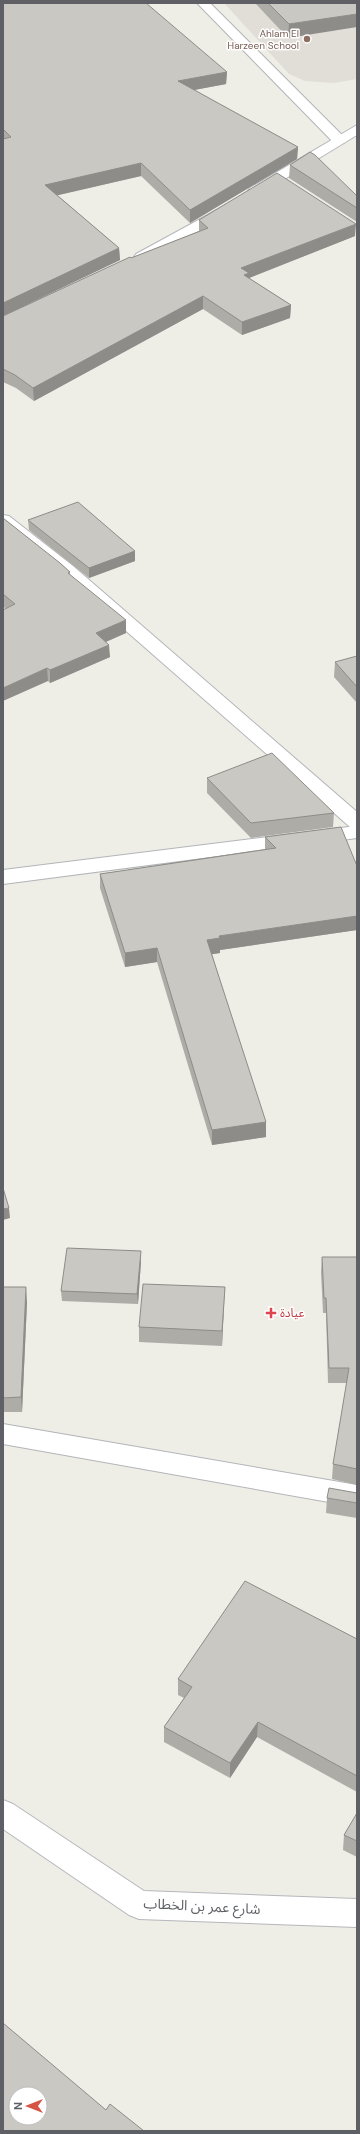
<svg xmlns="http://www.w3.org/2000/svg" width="360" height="2134" font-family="'DM Sans','Noto Sans Arabic',sans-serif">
	<rect width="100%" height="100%" fill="#eeede6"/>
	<!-- education -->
	<polygon fill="#e1ded7" points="224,3 357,3 357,79 334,83 305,81 289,74"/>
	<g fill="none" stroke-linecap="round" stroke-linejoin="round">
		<!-- lane casing -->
		<g stroke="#b3b5b9" stroke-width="2">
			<g id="lane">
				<polygon points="197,3 210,3 344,137 346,140 344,143 334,143"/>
				<polygon points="3,515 9,516 73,566 357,812 357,829 350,827 61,574 3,528"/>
			</g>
		</g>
		<!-- street casing -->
		<g stroke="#b3b5b9" stroke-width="2">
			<g id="street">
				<polygon points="357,826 357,838 3,884 3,870"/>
				<polygon points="3,1424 357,1485 357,1507 3,1444"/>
			</g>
		</g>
		<!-- secondary casing -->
		<g stroke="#b5b7bc" stroke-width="2">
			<g id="secondary">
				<polygon points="357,125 357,135 260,194 250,194 248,191 250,188"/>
				<path d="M226,205L231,206L233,209L231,212C214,222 153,264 136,260L134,257L136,254Z"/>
				<polygon points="3,1800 13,1804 144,1891 357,1899 357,1927 139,1919 129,1915 3,1829"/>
			</g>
		</g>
		<!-- lane -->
		<use href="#lane" fill="#fff" fill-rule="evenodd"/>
		<!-- street -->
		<use href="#street" fill="#fff" fill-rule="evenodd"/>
		<!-- secondary -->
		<use href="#secondary" fill="#fff" fill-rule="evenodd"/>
	</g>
	<!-- wall -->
	<g fill="#aeaca7">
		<polygon points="3,3 227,72 226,84 194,90 298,147 297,159 190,223 141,176 57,195 119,248 120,260 17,309 131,258 199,231 199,220 355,236 249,278 291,305 290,318 242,335 203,309 34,401 16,388 3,382"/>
		<polygon points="255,3 357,3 288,38"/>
		<polygon points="290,165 357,196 357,222 289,178"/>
		<polygon points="3,518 70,572 70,575 126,633 106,642 110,657 50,683 48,681 6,609 3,606"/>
		<polygon points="28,520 135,551 135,561 89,578 29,530"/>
		<polygon points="357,656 357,703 334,677 335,662"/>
		<polygon points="207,778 334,813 333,827 251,838 207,793"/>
		<polygon points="265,837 357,866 357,930 220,950 220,953 212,954 266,1137 212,1145 157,962 125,967 100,888 100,874 265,849"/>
		<polygon points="322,1257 357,1257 357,1485 332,1479 333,1464 347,1383 328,1383 326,1313 323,1313 321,1272"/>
		<polygon points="141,1261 138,1304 62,1301 61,1291"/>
		<polygon points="3,1287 27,1302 22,1412 3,1412"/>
		<polygon points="225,1287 222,1346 139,1342 139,1327"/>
		<polygon points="327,1498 357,1503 357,1518 326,1513"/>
		<polygon points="357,1639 357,1792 257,1737 230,1778 164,1742 164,1727 184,1698 178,1695 178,1679"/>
		<polygon points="357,1813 357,1857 343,1850 344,1835"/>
	</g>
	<!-- shaded-wall -->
	<g fill="#8d8c88">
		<polygon points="357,14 357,27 288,38 289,24"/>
		<polygon points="227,72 226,84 178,93 178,81"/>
		<polygon points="298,147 297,159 190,223 190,210"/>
		<polygon points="141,163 141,176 46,198 45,185"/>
		<polygon points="356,224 355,236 249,278 249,286 241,268"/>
		<polygon points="119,248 120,260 3,316 3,303"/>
		<polygon points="203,296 203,309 34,401 33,388"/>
		<polygon points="291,305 290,318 242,335 242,322"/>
		<polygon points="135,551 135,561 89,578 89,568"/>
		<polygon points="126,620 126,633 96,646 96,633"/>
		<polygon points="109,645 110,657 50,683 50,670"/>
		<polygon points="47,668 48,681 3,701 3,688"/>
		<polygon points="357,916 357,930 220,950 220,953 207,955 207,940 219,936"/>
		<polygon points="157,948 157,962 125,967 125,953"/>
		<polygon points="266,1122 266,1137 212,1145 212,1130"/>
		<polygon points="9,1208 10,1218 3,1220 3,1209"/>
		<polygon points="141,1251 141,1261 138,1304 137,1294"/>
		<polygon points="26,1287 27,1302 22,1412 21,1397"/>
		<polygon points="225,1287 224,1302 222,1346 222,1331"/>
		<polygon points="258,1722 257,1737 230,1778 230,1763"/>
	</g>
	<!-- building -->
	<g fill="#cac8c2" stroke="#8d8c88" fill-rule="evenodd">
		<polygon points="3,3 146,3 227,72 178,81 298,147 190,210 141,163 45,185 119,248 3,303 3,139 11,137 3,129"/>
		<polygon points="268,3 357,3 357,14 289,24"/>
		<polygon points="310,152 315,155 357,196 357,208 290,165"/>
		<polygon points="277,173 356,224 241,268 249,273 244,275 291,305 242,322 203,296 33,388 15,375 3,369 3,316 130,257 131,258 208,228 199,220"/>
		<polygon points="78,502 135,551 89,568 28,520"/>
		<polygon points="3,518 60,563 70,572 68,573 126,620 96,633 109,645 50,670 47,668 3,688 3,610 15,604 3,594"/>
		<polygon points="357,656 357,687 335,662"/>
		<polygon points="272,753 334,813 251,823 207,778"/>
		<polygon points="341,827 357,866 357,916 219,936 220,938 207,940 266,1122 212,1130 157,948 125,953 100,874 276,848 265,837"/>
		<polygon points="3,1188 9,1208 3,1209"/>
		<polygon points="67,1248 141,1251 137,1294 61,1291"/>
		<polygon points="322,1257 357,1257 357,1469 333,1464 349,1368 329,1368 326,1298 324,1298"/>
		<polygon points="143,1284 225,1287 222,1331 139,1327"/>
		<polygon points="3,1287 26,1287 21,1397 3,1398"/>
		<polygon points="329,1488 357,1493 357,1503 327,1498"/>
		<polygon points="245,1581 357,1639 357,1776 258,1722 230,1763 164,1727 192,1687 178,1679"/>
		<polygon points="357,1813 357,1841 344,1835"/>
		<path d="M3,2023L106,2110L110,2104L144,2131H3ZM16,2094H40V2118H16Z"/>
	</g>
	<!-- markers -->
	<circle fill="#8d6e63" stroke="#fff" stroke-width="1.5" cx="307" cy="39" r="4"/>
	<path fill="#e0444e" stroke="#fff" stroke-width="1.5" d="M269 1307h4v4h4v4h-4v4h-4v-4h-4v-4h4z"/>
	<g text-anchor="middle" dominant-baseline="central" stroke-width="3" stroke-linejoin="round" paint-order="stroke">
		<!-- far-education labels -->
		<g font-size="10" fill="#785e54" stroke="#fff" text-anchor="end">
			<text x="299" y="33">Ahlam El<tspan x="299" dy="12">Harzeen School</tspan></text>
		</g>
		<!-- health labels -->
		<g font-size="12" fill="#be3a42" stroke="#fff" text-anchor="start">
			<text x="280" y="1313">عيادة</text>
		</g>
		<!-- near-street labels -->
		<g font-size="14" fill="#5e6065" stroke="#fff">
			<text transform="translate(202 1906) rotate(3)">شارع عمر بن الخطاب</text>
		</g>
	</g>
	<!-- border -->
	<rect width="360" height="2134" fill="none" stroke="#5e6065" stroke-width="8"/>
	<!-- north arrow -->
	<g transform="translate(28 2106) rotate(270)"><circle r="19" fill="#ffffff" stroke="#bfbfc1"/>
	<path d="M0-3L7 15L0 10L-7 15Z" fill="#d75343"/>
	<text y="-6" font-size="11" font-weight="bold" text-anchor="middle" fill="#5e6065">N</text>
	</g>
</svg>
